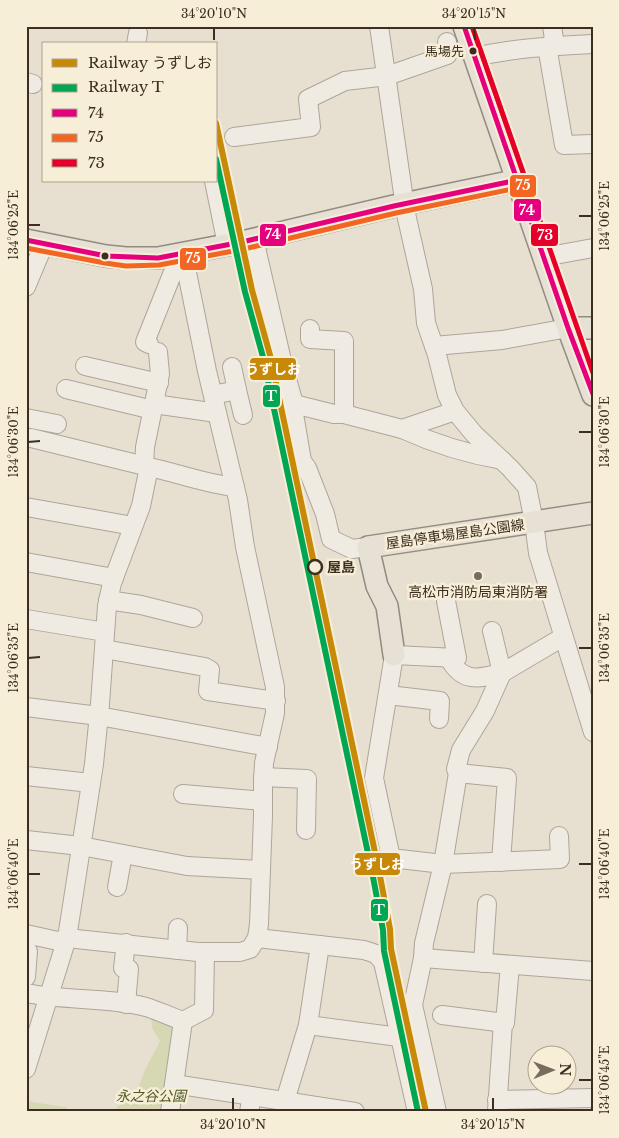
<svg xmlns="http://www.w3.org/2000/svg" width="619" height="1138" font-family="'Libre Baskerville','Noto Sans JP',serif">
	<rect width="100%" height="100%" fill="#e7e0d1"/>
	<!-- green -->
	<g fill="#d6d7b3">
		<polygon points="151,1014 177,1025 164,1112 112,1112 138,1089 144,1072 160,1041 152,1028"/>
		<polygon points="26,1101 65,1107 72,1112 26,1112"/>
	</g>
	<g fill="none" stroke-linecap="round" stroke-linejoin="round">
		<!-- minor casing -->
		<g stroke="#ada599" stroke-width="20">
			<g id="minor">
				<polyline points="379,26 406,214 423,289 426,323 437,355 447,395 455,411 474,434 510,468 527,487 534,522 538,553 593,732"/>
				<polyline points="552,26 555,46"/>
				<polyline points="136,44 138,33"/>
				<polyline points="547,46 564,145 593,144"/>
				<path d="M475,57C513,48 553,46 593,44"/>
				<polyline points="26,82 33,84"/>
				<polyline points="234,137 311,127 308,99 345,81 387,76 447,55 447,42"/>
				<polyline points="214,181 227,245"/>
				<polyline points="254,239 283,365 294,404 293,408 302,461 307,468 325,514 331,539 352,549 368,547"/>
				<polyline points="544,257 593,248"/>
				<polyline points="26,287 44,244"/>
				<polyline points="310,329 310,339 344,341 344,414 402,429 455,411"/>
				<polyline points="149,344 145,342 173,272 186,269"/>
				<polyline points="434,346 502,340 568,328"/>
				<polyline points="85,366 159,383"/>
				<polyline points="66,389 153,410"/>
				<polyline points="237,390 243,415"/>
				<polyline points="213,395 237,390 232,367"/>
				<polyline points="154,404 217,413"/>
				<polyline points="294,404 334,414 344,414"/>
				<polyline points="26,418 57,424"/>
				<path d="M402,429C435,444 467,454 502,460"/>
				<polyline points="31,438 149,467"/>
				<polyline points="144,466 145,447 160,374 158,352"/>
				<polyline points="26,507 133,526"/>
				<polyline points="26,562 114,578"/>
				<polyline points="108,600 141,605 193,618"/>
				<polyline points="446,601 457,658 394,655 374,778 391,858 443,864 560,859 559,836"/>
				<polyline points="26,619 105,632"/>
				<polyline points="104,649 205,667 210,670 208,691 276,701"/>
				<path d="M449,658C462,683 478,679 502,673L563,637"/>
				<polyline points="388,695 440,701 439,719"/>
				<polyline points="26,707 99,716 268,747"/>
				<polyline points="458,773 456,769 461,750 485,711 502,673 492,631"/>
				<polyline points="26,776 91,783"/>
				<polyline points="263,777 307,779 306,830"/>
				<polyline points="183,794 263,801"/>
				<polyline points="26,840 81,846 187,866 261,870"/>
				<polyline points="117,887 123,854"/>
				<polyline points="26,934 58,941 67,938 198,952 240,952 250,949 257,938 259,924 263,816 263,784 264,763 275,713 275,687 245,547 238,500 207,371 183,253"/>
				<polyline points="257,938 364,950 376,954 383,962 417,1112"/>
				<polyline points="177,950 178,928"/>
				<polyline points="423,958 593,971"/>
				<polyline points="483,963 487,904"/>
				<polyline points="26,977 28,951"/>
				<path d="M26,993C65,1001 109,997 146,1007C159,1011 171,1017 183,1021L170,1112"/>
				<polyline points="126,1004 129,969 123,968 126,943"/>
				<polyline points="442,1015 505,1023 510,965"/>
				<polyline points="183,1021 204,1010 205,952"/>
				<polyline points="308,1025 399,1037"/>
				<path d="M26,1069L67,938L94,764L100,704L107,606L112,583L141,506L149,467C178,473 205,484 235,487"/>
				<polyline points="174,1084 355,1112"/>
				<polyline points="497,1100 593,1098"/>
				<polyline points="285,1101 308,1025 320,945"/>
				<polyline points="497,1111 503,1022"/>
				<polyline points="249,1112 252,1096"/>
				<polyline points="437,1112 413,1005 423,958 424,943 443,864 458,773 507,778 501,862"/>
			</g>
		</g>
		<!-- major casing -->
		<g stroke="#928b80" stroke-width="24">
			<g id="major">
				<polyline points="464,26 568,328 593,395"/>
				<polyline points="26,240 106,256 126,258 158,258 242,242 394,206 518,180"/>
				<polyline points="568,328 593,328"/>
				<polyline points="394,655 387,606 377,586 368,547 593,513"/>
			</g>
		</g>
		<!-- minor -->
		<use href="#minor" stroke="#efebe3" stroke-width="18"/>
		<!-- major -->
		<use href="#major" stroke="#e6e1d4" stroke-width="21"/>
		<!-- bus-1 casing -->
		<g stroke="#f7eed8" stroke-width="9">
			<g id="bus-1">
				<polyline points="464,26 568,328 593,394"/>
				<polyline points="26,240 106,256 158,258 242,242 394,206 518,180"/>
			</g>
		</g>
		<!-- bus-2 casing -->
		<g stroke="#f7eed8" stroke-width="9">
			<polyline id="bus-2" points="26,248 105,263 126,266 159,265 244,249 396,213 522,187 525,183 525,178 472,26"/>
		</g>
		<!-- bus-3 casing -->
		<g stroke="#f7eed8" stroke-width="9">
			<polyline id="bus-3" points="472,26 593,373"/>
		</g>
		<!-- bus-1 -->
		<use href="#bus-1" stroke="#e5007d" stroke-width="5"/>
		<!-- bus-2 -->
		<use href="#bus-2" stroke="#f26522" stroke-width="5"/>
		<!-- bus-3 -->
		<use href="#bus-3" stroke="#e4002b" stroke-width="5"/>
		<!-- rail-1 casing -->
		<g stroke="#f7eed8" stroke-width="10">
			<polyline id="rail-1" points="216,123 252,290 270,355 380,876 390,929 391,949 426,1112"/>
		</g>
		<!-- rail-2 casing -->
		<g stroke="#f7eed8" stroke-width="10">
			<polyline id="rail-2" points="216,159 245,292 263,357 373,877 383,930 384,951 418,1112"/>
		</g>
		<!-- rail-1 -->
		<use href="#rail-1" stroke="#c88808" stroke-width="6"/>
		<!-- rail-2 -->
		<use href="#rail-2" stroke="#00a651" stroke-width="6"/>
	</g>
	<!-- ticks -->
	<path fill="none" stroke="#3d2e20" stroke-width="2" d="M214,28V40M474,28L475,40M579,216H592M28,225H40M579,432H592M28,442L40,441M579,648H592M28,658L40,657M579,864H592M28,874H40M579,1080H592M233,1098V1110M493,1098V1110"/>
	<!-- markers -->
	<g fill="#3d2e20" stroke="#f7eed8" stroke-width="2">
		<circle cx="473" cy="51" r="4.5"/>
		<circle cx="105" cy="256" r="4.5"/>
	</g>
	<circle fill="#f7eed8" stroke="#3d2e20" stroke-width="2.5" cx="315" cy="567" r="7"/>
	<circle fill="#786c5e" stroke="#f7eed8" stroke-width="2" cx="478" cy="576" r="5"/>
	<g text-anchor="middle" dominant-baseline="central" stroke-width="5" stroke-linejoin="round" paint-order="stroke">
		<!-- bus labels -->
		<g font-size="13" fill="#3d2e20" stroke="#f7eed8" text-anchor="end">
			<text x="464" y="51">馬場先</text>
		</g>
		<!-- street labels -->
		<g font-size="14" fill="#3d2e20" stroke="#f7eed8">
			<text transform="translate(455 534) rotate(-8)">屋島停車場屋島公園線</text>
		</g>
		<!-- stop labels -->
		<g font-size="14" font-weight="bold" fill="#3d2e20" stroke="#f7eed8" text-anchor="start">
			<text x="327" y="567">屋島</text>
		</g>
		<!-- poi labels -->
		<g font-size="14" fill="#3d2e20" stroke="#f7eed8">
			<text x="478" y="592">高松市消防局東消防署</text>
		</g>
		<!-- park labels -->
		<g font-size="14" font-style="italic" fill="#4d5a26" stroke="#f7eed8">
			<text x="151" y="1096">永之谷公園</text>
		</g>
	</g>
	<g stroke="#f7eed8" stroke-width="2">
		<rect x="509" y="174" width="28" height="24" rx="5" fill="#f26522"/>
		<rect x="513" y="198" width="29" height="24" rx="5" fill="#e5007d"/>
		<rect x="259" y="223" width="28" height="24" rx="5" fill="#e5007d"/>
		<rect x="530" y="223" width="29" height="24" rx="5" fill="#e4002b"/>
		<rect x="179" y="247" width="28" height="24" rx="5" fill="#f26522"/>
		<rect x="249" y="357" width="48" height="24" rx="5" fill="#c88808"/>
		<rect x="262" y="384" width="19" height="24" rx="5" fill="#00a651"/>
		<rect x="354" y="852" width="47" height="24" rx="5" fill="#c88808"/>
		<rect x="370" y="898" width="19" height="24" rx="5" fill="#00a651"/>
	</g>
	<g font-size="14" text-anchor="middle" font-weight="bold" fill="#fff">
		<text x="523" y="190">75</text>
		<text x="527" y="215">74</text>
		<text x="273" y="239">74</text>
		<text x="545" y="240">73</text>
		<text x="193" y="263">75</text>
		<text x="273" y="374">うずしお</text>
		<text x="271" y="401">T</text>
		<text x="377" y="869">うずしお</text>
		<text x="379" y="915">T</text>
	</g>
	<!-- border -->
	<rect width="619" height="1138" fill="none" stroke="#f7eed8" stroke-width="55"/>
	<!-- legend -->
	<rect x="42" y="42" width="175" height="140" fill="#f7eed8" stroke="#ada18e"/>
	<rect x="52" y="59" width="25" height="8" fill="#c88808" stroke="#ada18e"/>
	<text x="88" y="68" font-size="15" fill="#3d2e20">Railway うずしお</text>
	<rect x="52" y="84" width="25" height="8" fill="#00a651" stroke="#ada18e"/>
	<text x="88" y="92" font-size="15" fill="#3d2e20">Railway T</text>
	<rect x="52" y="109" width="25" height="8" fill="#e5007d" stroke="#ada18e"/>
	<text x="88" y="118" font-size="15" fill="#3d2e20">74</text>
	<rect x="52" y="134" width="25" height="8" fill="#f26522" stroke="#ada18e"/>
	<text x="88" y="142" font-size="15" fill="#3d2e20">75</text>
	<rect x="52" y="159" width="25" height="8" fill="#e4002b" stroke="#ada18e"/>
	<text x="88" y="168" font-size="15" fill="#3d2e20">73</text>
	<!-- north arrow -->
	<g transform="translate(552 1070) rotate(89)"><circle r="24" fill="#f7eed8" stroke="#ada18e"/>
	<path d="M0-4L9 19L0 12L-9 19Z" fill="#786c5e"/>
	<text y="-8" font-size="14" font-weight="bold" text-anchor="middle" fill="#3d2e20">N</text>
	</g>
	<rect x="28" y="28" width="564" height="1082" fill="none" stroke="#3d2e20" stroke-width="2"/>
	<g font-size="12" text-anchor="middle" fill="#3d2e20">
		<text x="214" y="18">34°20'10"N</text>
		<text x="474" y="18">34°20'15"N</text>
		<text transform="translate(605 216) rotate(-90)" y="4">134°06'25"E</text>
		<text transform="translate(14 225) rotate(-90)" y="4">134°06'25"E</text>
		<text transform="translate(605 432) rotate(-90)" y="4">134°06'30"E</text>
		<text transform="translate(14 442) rotate(-90)" y="4">134°06'30"E</text>
		<text transform="translate(605 648) rotate(-90)" y="4">134°06'35"E</text>
		<text transform="translate(14 658) rotate(-90)" y="4">134°06'35"E</text>
		<text transform="translate(605 864) rotate(-90)" y="4">134°06'40"E</text>
		<text transform="translate(14 874) rotate(-90)" y="4">134°06'40"E</text>
		<text transform="translate(605 1080) rotate(-90)" y="4">134°06'45"E</text>
		<text x="233" y="1129">34°20'10"N</text>
		<text x="493" y="1129">34°20'15"N</text>
	</g>
</svg>
